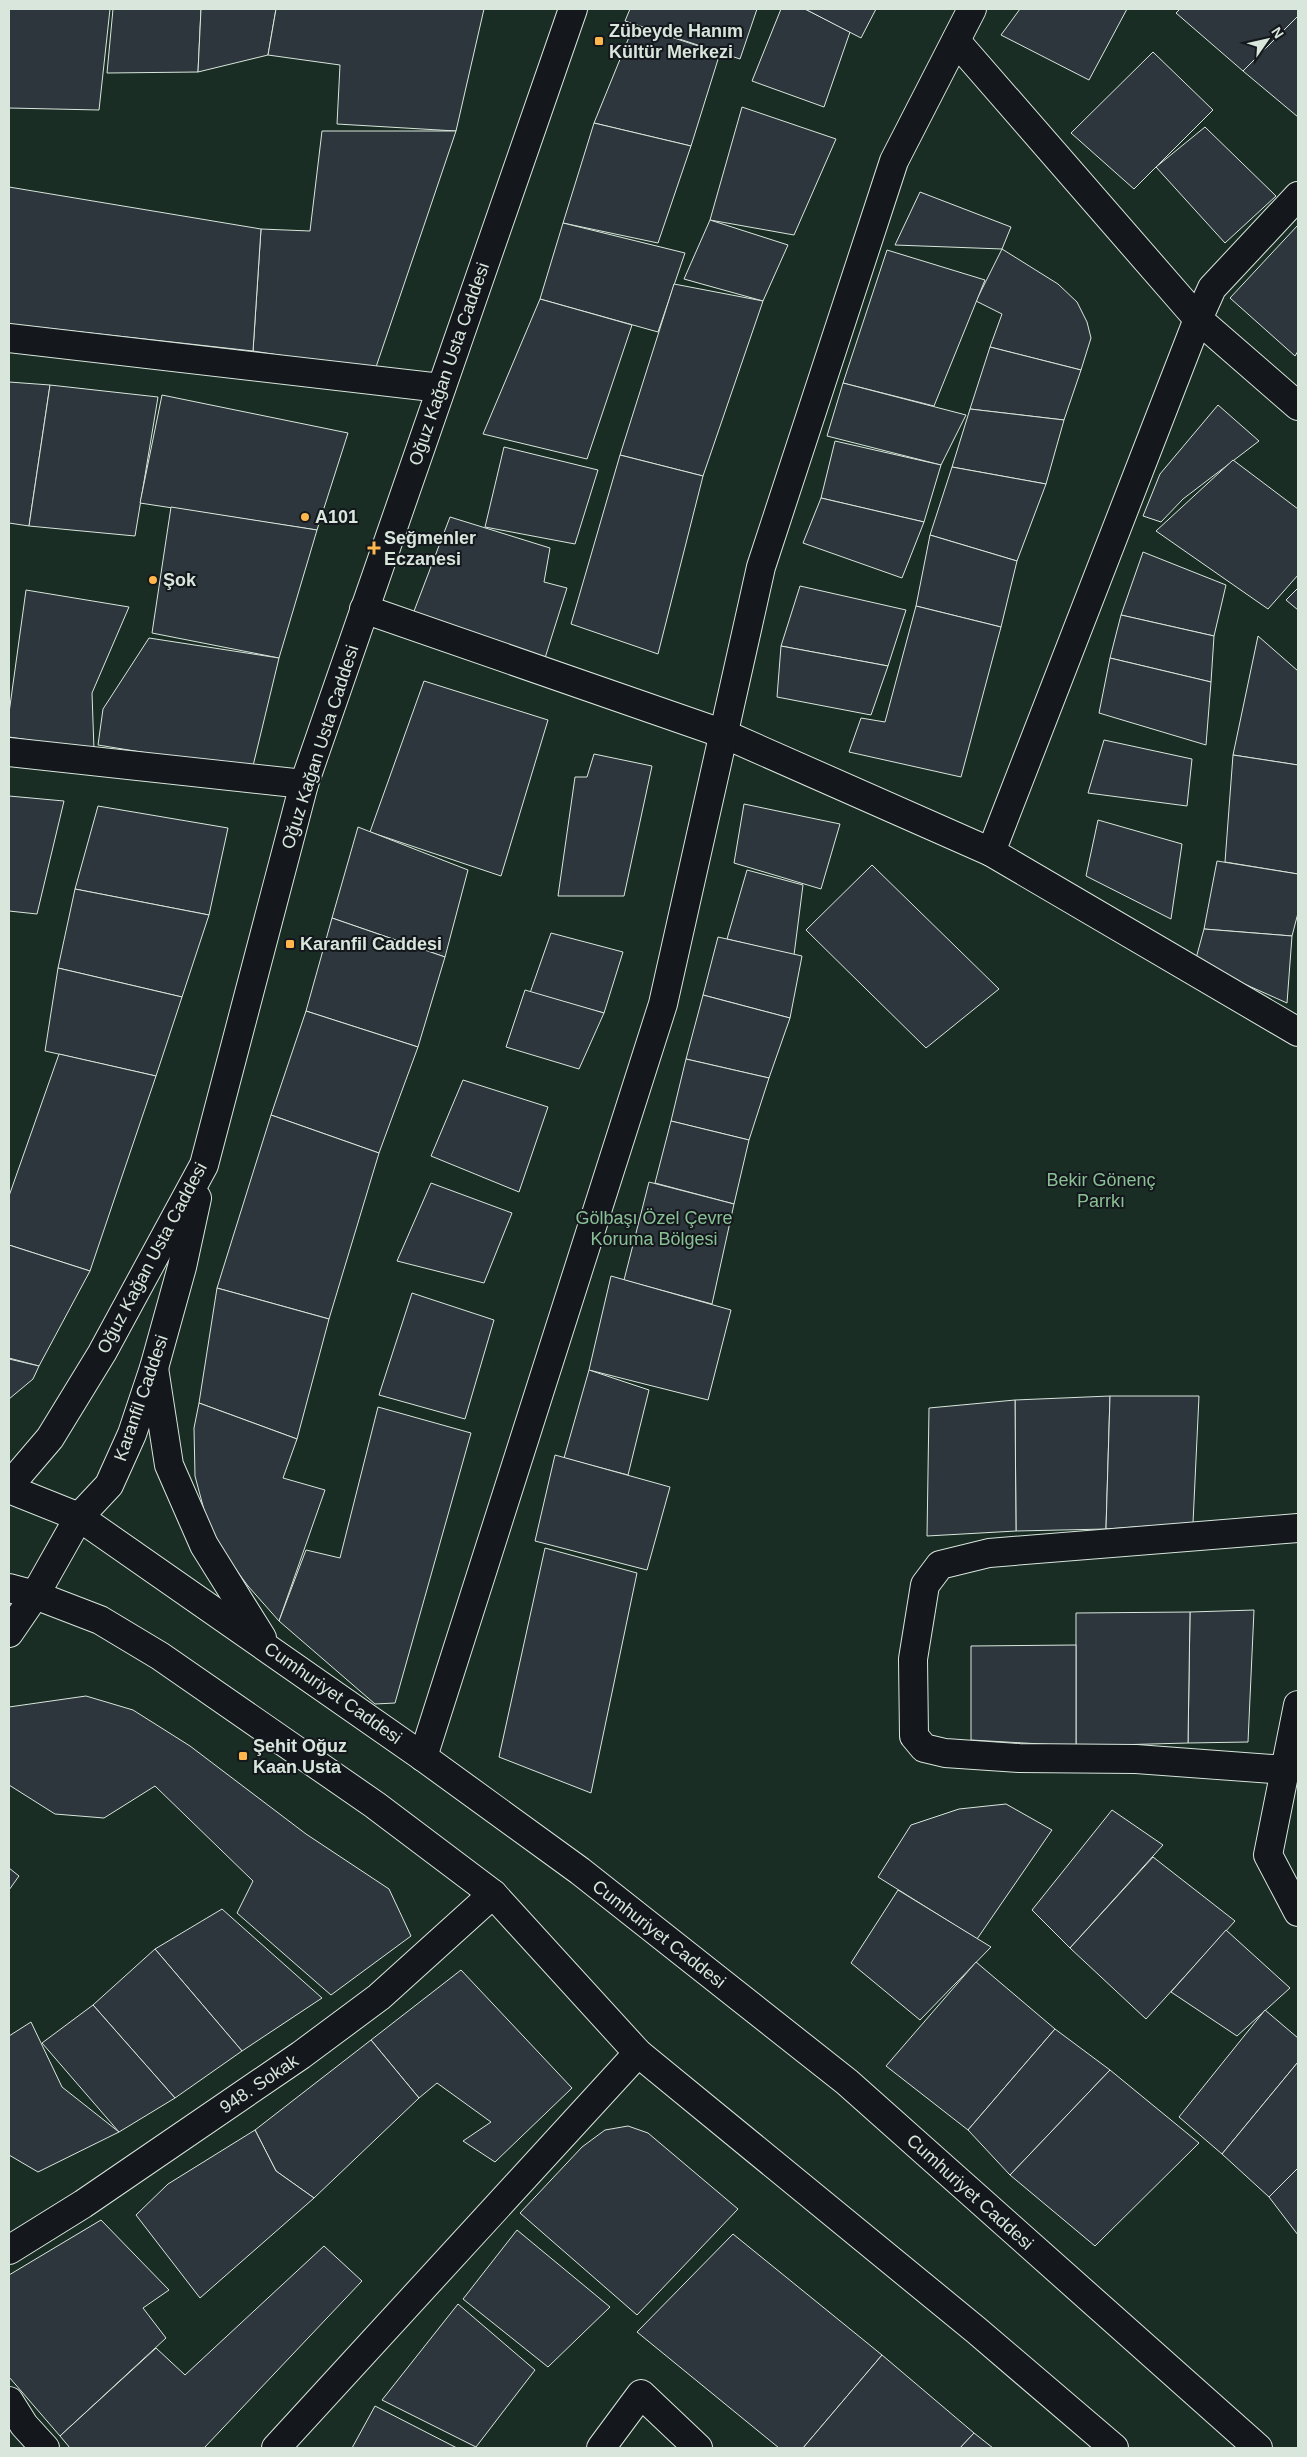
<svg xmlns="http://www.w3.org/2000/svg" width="1307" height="2457" font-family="Helvetica,sans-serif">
	<rect width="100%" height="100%" fill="#14181c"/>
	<!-- green -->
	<rect fill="#1a2d24" stroke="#939e99" x="9" y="9" width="1289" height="2439"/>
	<!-- building -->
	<g fill="#2c363c" stroke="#d8e6dc">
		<polygon points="9,9 110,9 99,110 9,108"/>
		<polygon points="113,9 201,9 198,72 107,73"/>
		<polygon points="201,9 276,9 268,55 198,72"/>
		<polygon points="276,9 484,9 456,131 337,124 340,65 268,55"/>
		<polygon points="630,9 757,9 740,59 625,21"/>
		<polygon points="781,9 805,9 850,32 824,107 752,81"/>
		<polygon points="805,9 876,9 861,38"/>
		<polygon points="1020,9 1127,9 1089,80 1001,35"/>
		<polygon points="1180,9 1298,9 1298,16 1243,71 1176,13"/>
		<polygon points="1298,16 1298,117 1243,71"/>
		<polygon points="634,25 720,53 691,146 594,123"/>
		<polygon points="1153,52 1213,110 1134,189 1071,133"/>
		<polygon points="742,107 836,139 794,235 710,220"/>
		<polygon points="594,123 691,146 658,243 563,223"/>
		<polygon points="1205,127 1276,196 1225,243 1156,167"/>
		<polygon points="322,131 456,131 375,370 253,351 261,229 310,231"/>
		<polygon points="9,187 261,229 253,351 9,324"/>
		<polygon points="920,192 1011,227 1002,249 895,245"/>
		<polygon points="710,220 788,245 763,301 684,279"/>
		<polygon points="563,223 685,253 658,332 540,299"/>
		<polygon points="1298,225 1298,351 1295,356 1230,298"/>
		<polygon points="1002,249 1058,284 1077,302 1087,322 1091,338 1081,370 990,347 1002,314 976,301"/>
		<polygon points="887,250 985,280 934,406 843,383"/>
		<polygon points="674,284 763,301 703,476 620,455"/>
		<polygon points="540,299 632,325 587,459 483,434"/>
		<polygon points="990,347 1081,370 1064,420 970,409"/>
		<polygon points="9,382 50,385 29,526 9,523"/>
		<polygon points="843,383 966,415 941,465 827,436"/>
		<polygon points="50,385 158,397 135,536 29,526"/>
		<polygon points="162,395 348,433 317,530 140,503"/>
		<polygon points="1218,405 1259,441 1183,499 1161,522 1143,516 1160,474"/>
		<polygon points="970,409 1064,420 1046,484 952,467"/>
		<polygon points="835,441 941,465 924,522 821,498"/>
		<polygon points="504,447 598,470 575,544 485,527"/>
		<polygon points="620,455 703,476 658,654 571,624"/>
		<polygon points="1233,460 1298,509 1298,575 1268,609 1156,531"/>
		<polygon points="952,467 1046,484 1017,561 930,535"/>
		<polygon points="821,498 924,522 902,578 803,543"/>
		<polygon points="171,507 317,530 279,658 152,633"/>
		<polygon points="450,517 550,548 544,582 567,588 545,658 411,619"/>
		<polygon points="930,535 1017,561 1001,627 916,606"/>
		<polygon points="1143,552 1226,585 1214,636 1121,615"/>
		<polygon points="800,586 906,610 888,666 781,646"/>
		<polygon points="1298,588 1298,610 1286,600"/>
		<polygon points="26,590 129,607 92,693 94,750 9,737 9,713"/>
		<polygon points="916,606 1001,627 961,777 849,752 861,718 885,722"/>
		<polygon points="1121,615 1214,636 1211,682 1110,658"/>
		<polygon points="1258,636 1298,671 1298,765 1233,755"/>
		<polygon points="149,638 279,658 252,770 98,745 103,709"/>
		<polygon points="781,646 888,666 871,715 777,697"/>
		<polygon points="1110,658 1211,682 1206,745 1099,713"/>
		<polygon points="424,681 548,720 501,876 370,832"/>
		<polygon points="1104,740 1192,759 1187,806 1088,793"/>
		<polygon points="594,754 652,766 624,896 558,896 575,777 587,777"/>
		<polygon points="1233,755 1298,765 1298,874 1225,862"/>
		<polygon points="9,796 64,801 37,914 9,911"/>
		<polygon points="744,804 840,824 821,889 734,863"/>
		<polygon points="98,806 228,828 209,915 75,889"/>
		<polygon points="1098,820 1182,844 1171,919 1086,876"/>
		<polygon points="358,827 468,870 445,957 332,918"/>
		<polygon points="1217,861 1298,874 1298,913 1292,936 1204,929"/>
		<polygon points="872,865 999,989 926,1048 806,930"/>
		<polygon points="747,870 803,885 794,955 727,939"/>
		<polygon points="75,889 209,915 182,997 58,968"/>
		<polygon points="332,918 445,957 418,1047 306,1011"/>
		<polygon points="1204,929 1292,936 1287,1003 1195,962"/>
		<polygon points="551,933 623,952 604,1013 530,993"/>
		<polygon points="718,937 802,956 790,1018 703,995"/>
		<polygon points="58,968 182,997 156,1076 45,1051"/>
		<polygon points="525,990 604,1013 579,1069 506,1047"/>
		<polygon points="703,995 790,1018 769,1078 686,1059"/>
		<polygon points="306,1011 418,1047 379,1153 271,1115"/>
		<polygon points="59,1054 156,1076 90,1271 9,1245 9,1196"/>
		<polygon points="686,1059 769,1078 749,1140 671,1121"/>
		<polygon points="463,1080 548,1107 519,1192 431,1156"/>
		<polygon points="271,1115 379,1153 329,1319 217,1288"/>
		<polygon points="671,1121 749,1140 734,1204 655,1183"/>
		<polygon points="649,1182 734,1204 712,1304 624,1280"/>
		<polygon points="431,1183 512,1213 484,1283 397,1261"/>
		<polygon points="9,1245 90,1271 39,1366 9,1358"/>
		<polygon points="611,1276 731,1310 708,1400 589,1370"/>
		<polygon points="217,1288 329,1319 297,1439 199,1403"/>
		<polygon points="412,1293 494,1320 465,1419 379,1395"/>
		<polygon points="9,1359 39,1366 33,1379 9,1399"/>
		<polygon points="589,1370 649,1390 628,1475 564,1458"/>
		<polygon points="1110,1396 1106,1529 1016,1531 1015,1400"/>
		<polygon points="1110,1396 1199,1396 1193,1523 1106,1529"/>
		<polygon points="1015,1400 1016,1531 927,1536 929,1408"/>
		<polygon points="199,1403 297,1439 283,1478 325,1490 279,1621 248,1586 211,1536 195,1476 194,1428"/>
		<polygon points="378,1407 471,1433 395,1703 375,1704 279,1621 306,1550 340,1558"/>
		<polygon points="555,1455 670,1487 647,1570 535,1541"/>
		<polygon points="545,1548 637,1573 591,1793 499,1757"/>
		<polygon points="1254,1610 1248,1742 1188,1743 1190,1612"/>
		<polygon points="1190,1612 1188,1743 1076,1746 1076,1613"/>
		<polygon points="1076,1645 1076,1746 971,1740 971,1646"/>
		<polygon points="86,1696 133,1710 190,1746 306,1834 389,1889 411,1936 331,1995 237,1913 253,1881 155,1786 104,1818 55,1814 9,1785 9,1707"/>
		<polygon points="1006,1804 1052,1830 977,1939 878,1877 911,1825 959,1809"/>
		<polygon points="1112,1810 1163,1845 1070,1948 1032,1910"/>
		<polygon points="1153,1857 1235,1921 1146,2019 1070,1948"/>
		<polygon points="9,1868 19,1876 9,1890"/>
		<polygon points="898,1890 991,1947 920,2020 851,1963"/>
		<polygon points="222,1909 322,1998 242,2051 155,1949"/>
		<polygon points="1226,1930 1290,1988 1237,2036 1171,1992"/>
		<polygon points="155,1949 242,2051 175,2098 93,2005"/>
		<polygon points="976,1962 1055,2029 968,2130 886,2066"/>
		<polygon points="461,1970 572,2088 495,2162 463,2141 491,2122 437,2083 419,2098 371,2040"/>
		<polygon points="93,2005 175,2098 119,2132 42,2043"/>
		<polygon points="1265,2010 1298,2038 1298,2062 1222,2154 1179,2117"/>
		<polygon points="31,2022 62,2087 119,2132 38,2172 9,2155 9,2036"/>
		<polygon points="1055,2029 1110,2070 1010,2175 968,2130"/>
		<polygon points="371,2040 419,2098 314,2198 276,2171 255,2130"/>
		<polygon points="1298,2062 1298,2168 1269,2197 1222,2154"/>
		<polygon points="1110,2070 1199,2143 1095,2246 1010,2175"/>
		<polygon points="628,2126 648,2133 738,2209 637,2315 520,2213 582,2147 605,2130"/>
		<polygon points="255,2130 276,2171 314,2198 200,2298 136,2215 168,2184"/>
		<polygon points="1298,2168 1298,2235 1269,2197"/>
		<polygon points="101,2220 169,2290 143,2308 166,2338 60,2436 9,2377 9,2275"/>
		<polygon points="517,2230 610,2307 548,2367 463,2299"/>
		<polygon points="733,2234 882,2355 803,2448 779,2448 637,2332"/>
		<polygon points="324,2246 362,2281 204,2448 70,2448 60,2436 156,2348 185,2375"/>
		<polygon points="458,2304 535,2370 476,2447 382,2400"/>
		<polygon points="882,2355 974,2433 960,2448 803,2448"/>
		<polygon points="375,2406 457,2448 352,2448"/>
		<polygon points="974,2433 993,2448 960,2448"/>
	</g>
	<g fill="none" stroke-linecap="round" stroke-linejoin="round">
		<!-- minor casing -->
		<g stroke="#d8e6dc" stroke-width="30">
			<g id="minor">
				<polyline points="956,41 1198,319 1298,406"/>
				<polyline points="1298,196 1212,288 1198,319 991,852 1298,1032"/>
				<polyline points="9,338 441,388"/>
				<polyline points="364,609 724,734 991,852"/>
				<polyline points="9,752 304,784"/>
				<polyline points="1298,1705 1268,1855 1298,1912"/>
				<polyline points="423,1757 663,1004 761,567 894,161 972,9"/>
				<polyline points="1285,1770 1136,1759 1019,1758 945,1753 924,1748 914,1736 913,1659 925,1585 940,1565 989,1553 1298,1528"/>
				<polyline points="9,2250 83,2204 301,2055 379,1997 493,1894"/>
				<polyline points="9,2401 24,2425 45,2448"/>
				<polyline points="276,2448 638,2053"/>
				<polyline points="601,2448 641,2394 698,2448"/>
			</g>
		</g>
		<!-- tertiary casing -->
		<g stroke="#d8e6dc" stroke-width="30">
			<g id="tertiary">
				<polyline points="9,1486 50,1438 102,1353 204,1165 304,784 573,9"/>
				<polyline points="9,1633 35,1595 79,1517 109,1485 132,1434 154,1368 182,1267 197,1198"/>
			</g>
		</g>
		<!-- secondary casing -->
		<g stroke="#d8e6dc" stroke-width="30">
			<g id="secondary">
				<polyline points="154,1368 169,1465 204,1545 262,1638"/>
				<polyline points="9,1489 79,1517 423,1757 580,1871 847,2082 1258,2448"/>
				<polyline points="9,1588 35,1595 100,1620 160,1656 375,1805 493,1894 638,2053 976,2330 1114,2448"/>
			</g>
		</g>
		<!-- minor -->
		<use href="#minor" stroke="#14181c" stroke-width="28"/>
		<!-- tertiary -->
		<use href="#tertiary" stroke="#14181c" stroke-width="28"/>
		<!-- secondary -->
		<use href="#secondary" stroke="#14181c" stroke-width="28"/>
	</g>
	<!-- markers -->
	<g fill="#ffb74d" stroke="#14181c" stroke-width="2">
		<rect x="594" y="36" width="10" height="10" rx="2.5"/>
		<circle cx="305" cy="517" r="5"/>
		<path d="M371.5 540.5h5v5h5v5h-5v5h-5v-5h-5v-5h5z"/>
		<circle cx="153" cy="580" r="5"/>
		<rect x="285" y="939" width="10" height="10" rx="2.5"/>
		<rect x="238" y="1751" width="10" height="10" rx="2.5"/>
	</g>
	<g text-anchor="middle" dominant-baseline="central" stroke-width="4" stroke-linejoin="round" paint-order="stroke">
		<!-- poi labels -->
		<g font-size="18" font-weight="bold" fill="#d8e6dc" stroke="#14181c" text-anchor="start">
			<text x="609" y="31">Zübeyde Hanım<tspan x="609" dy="21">Kültür Merkezi</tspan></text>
			<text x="315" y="517">A101</text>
			<text x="384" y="538">Seğmenler<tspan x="384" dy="21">Eczanesi</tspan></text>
			<text x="163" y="580">Şok</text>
			<text x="300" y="944">Karanfil Caddesi</text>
			<text x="253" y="1746">Şehit Oğuz<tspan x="253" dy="21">Kaan Usta</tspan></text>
		</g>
		<!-- street labels -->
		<g font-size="18" fill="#d8e6dc" stroke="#14181c">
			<text transform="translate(449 364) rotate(-71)">Oğuz Kağan Usta Caddesi</text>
			<text transform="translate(320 747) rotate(-72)">Oğuz Kağan Usta Caddesi</text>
			<text transform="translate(152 1258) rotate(-62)">Oğuz Kağan Usta Caddesi</text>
			<text transform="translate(141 1398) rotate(-71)">Karanfil Caddesi</text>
			<text transform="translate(333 1693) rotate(35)">Cumhuriyet Caddesi</text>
			<text transform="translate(659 1934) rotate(38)">Cumhuriyet Caddesi</text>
			<text transform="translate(259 2084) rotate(-34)">948. Sokak</text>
			<text transform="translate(970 2192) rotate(42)">Cumhuriyet Caddesi</text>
		</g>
		<!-- park labels -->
		<g font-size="18" fill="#8ac095" stroke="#14181c">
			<text x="1101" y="1180">Bekir Gönenç<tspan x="1101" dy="21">Parrkı</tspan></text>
			<text x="654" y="1218">Gölbaşı Özel Çevre<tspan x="654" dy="21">Koruma Bölgesi</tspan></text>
		</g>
	</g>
	<!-- border -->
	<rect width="1307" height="2457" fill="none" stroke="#d8e6dc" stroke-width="20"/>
	<!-- north arrow -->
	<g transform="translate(1267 40) rotate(56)" stroke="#14181c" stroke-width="4" paint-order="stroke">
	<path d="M0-4L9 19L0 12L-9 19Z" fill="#d8e6dc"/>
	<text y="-8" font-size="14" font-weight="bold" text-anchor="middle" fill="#d8e6dc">N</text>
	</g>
</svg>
